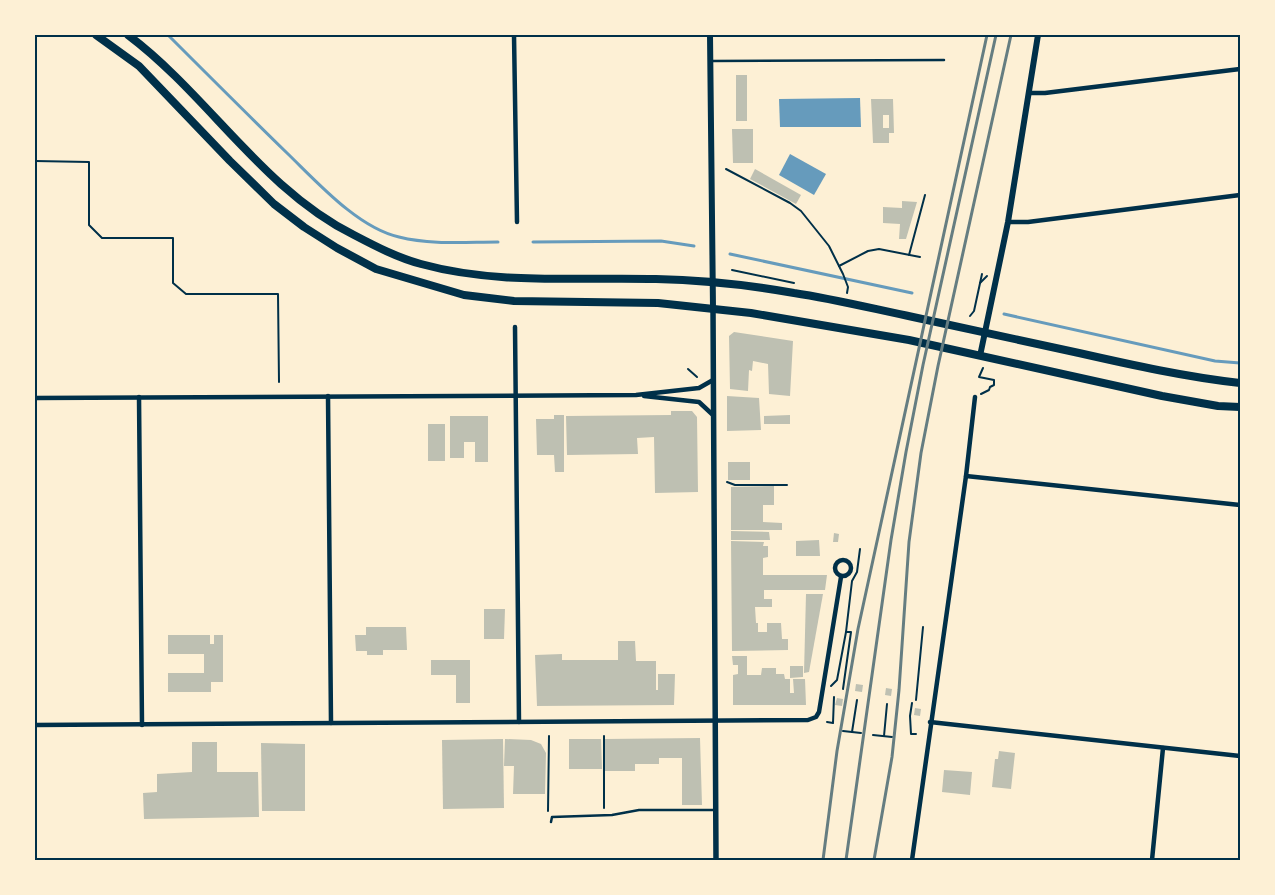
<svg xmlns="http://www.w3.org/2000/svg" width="1275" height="895" font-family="Roboto,sans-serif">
	<rect width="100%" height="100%" fill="#fdf0d5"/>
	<!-- water -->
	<g fill="#669bbc">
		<polygon points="860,98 861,127 780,127 779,99"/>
		<polygon points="790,154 826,174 814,195 779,175"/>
	</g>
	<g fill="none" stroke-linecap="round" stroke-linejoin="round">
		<!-- stream -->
		<g stroke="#669bbc" stroke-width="3">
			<path d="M168,35C208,75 247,114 287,153C317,182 358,228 399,237C431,245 465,242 498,242"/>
			<polyline points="533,242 661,241 694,246"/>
			<polyline points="730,254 912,293"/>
			<polyline points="1004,314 1215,361 1240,363"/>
		</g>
	</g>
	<!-- building -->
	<g fill="#bec0b2" fill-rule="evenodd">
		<rect x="736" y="75" width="11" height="46"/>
		<path d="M871,99H893L894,133H889V143H873ZM883,115H889V128H883Z"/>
		<polygon points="732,129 753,129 753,163 733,163"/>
		<polygon points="755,169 801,195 796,204 750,179"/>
		<polygon points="902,201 917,202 906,239 899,239 900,224 883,223 883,207 902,208"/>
		<polygon points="734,332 793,341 790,396 769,394 768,364 753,361 752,371 749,370 748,391 730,389 729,336"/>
		<polygon points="727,396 759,398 761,430 727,431"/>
		<polygon points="671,411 692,411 697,417 698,492 655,493 654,437 637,438 638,454 567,455 566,416 671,415"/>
		<polygon points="554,415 564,415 564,472 555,472 554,455 537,455 536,419 554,419"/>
		<polygon points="790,415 790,424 764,424 764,416"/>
		<polygon points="450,416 488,416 488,462 475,462 475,442 464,442 464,458 450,458"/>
		<rect x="428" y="424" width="17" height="37"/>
		<rect x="728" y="462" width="22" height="18"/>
		<polygon points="774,486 774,505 763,505 763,522 782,523 782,530 731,530 731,487"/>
		<polygon points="731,531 769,532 770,540 731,540"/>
		<polygon points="834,533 839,534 838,542 833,542"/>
		<polygon points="819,540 820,556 796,556 796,541"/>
		<polygon points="731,541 764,542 763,546 768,546 768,557 763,558 763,575 827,575 825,590 764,590 764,599 772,599 772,607 755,607 756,623 758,623 758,632 767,632 767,623 781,623 782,639 788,639 788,650 732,651"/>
		<polygon points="806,594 823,594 809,672 804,673"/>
		<polygon points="484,609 505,609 504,639 484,639"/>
		<polygon points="366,627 406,627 407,650 383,650 383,655 367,655 367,651 356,651 355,635 366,635"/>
		<polygon points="168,635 210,635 210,644 214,644 214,635 223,635 223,682 211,682 211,692 168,692 168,673 204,673 204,654 168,654"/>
		<polygon points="618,641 635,641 636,661 656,661 656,690 658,690 658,674 675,674 674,705 537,706 535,655 562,654 562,660 618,660"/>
		<polygon points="732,656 747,656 747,675 761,675 762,668 776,668 776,674 784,674 785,679 790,679 790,693 794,693 793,679 805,679 806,705 733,705 733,675 738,674 738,665 733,665"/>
		<polygon points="431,660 470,660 470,703 456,703 456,675 431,675"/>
		<polygon points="790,666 803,666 803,677 790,678"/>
		<polygon points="856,684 863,685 862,692 855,691"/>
		<polygon points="886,688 892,689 891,696 885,695"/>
		<polygon points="837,698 843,699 842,706 835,705"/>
		<polygon points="915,708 921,709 920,716 914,715"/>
		<polygon points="700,738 702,805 682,805 682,758 659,758 659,764 635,764 635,771 605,771 605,739"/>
		<polygon points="503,739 504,808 443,809 442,740"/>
		<polygon points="505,739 531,740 541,744 546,753 545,794 513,794 514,766 504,766"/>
		<polygon points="569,739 601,739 602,769 569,769"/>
		<polygon points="192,742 217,742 217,772 258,772 259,817 144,819 143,793 157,792 157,774 192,772"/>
		<polygon points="261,743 305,744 305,811 262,811"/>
		<polygon points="999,751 1015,753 1011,789 992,787 995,759 998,759"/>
		<polygon points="944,770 972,772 970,795 942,792"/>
	</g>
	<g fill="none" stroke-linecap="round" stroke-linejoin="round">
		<!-- path -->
		<g stroke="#003049" stroke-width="2">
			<polyline points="35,161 89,162 89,225 102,238 173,238 173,283 186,294 278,294 279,382"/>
			<polyline points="726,169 790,203 801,211 829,246 843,274 848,287 847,293"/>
			<polyline points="909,255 925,195"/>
			<polyline points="839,266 868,251 879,249 920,257"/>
			<polyline points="732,270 794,283"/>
			<polyline points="980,283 987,276"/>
			<polyline points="970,316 974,311 982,274"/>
			<polyline points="688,369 697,377"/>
			<polyline points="981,394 989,390 990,387 994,385 994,380 979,377 983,368"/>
			<polyline points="727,482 735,485 787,485"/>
			<polyline points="846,632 852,581 857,572 860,549"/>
			<polyline points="831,686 837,680 846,632 851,632 843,689"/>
			<polyline points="916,700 923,627"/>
			<polyline points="912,703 910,716 911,734 916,734"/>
			<polyline points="827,722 833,723 834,697"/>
			<polyline points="843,731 861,733"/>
			<polyline points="852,732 857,700"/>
			<polyline points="873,735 892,737"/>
			<polyline points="604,736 604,808"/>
			<polyline points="884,736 887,704"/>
			<polyline points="548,811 549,736"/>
		</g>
		<!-- service -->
		<g stroke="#003049" stroke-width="2.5">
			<polyline points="712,61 944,60"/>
			<polyline points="551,822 552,817 612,815 639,810 715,810"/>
		</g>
		<!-- minor -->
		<g stroke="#003049" stroke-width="4.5">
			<polyline points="514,35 517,222"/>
			<polyline points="1029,93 1045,93 1240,69"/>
			<polyline points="1008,222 1028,222 1240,195"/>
			<polyline points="515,327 519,722"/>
			<polyline points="328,396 331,723"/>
			<polyline points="644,396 699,402 713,415"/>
			<polyline points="139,397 142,725"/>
			<polyline points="35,398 636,395 699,388 713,380"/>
			<polyline points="966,476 1240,505"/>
			<circle cx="843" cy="568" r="8"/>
			<polyline points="930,722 1240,756"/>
			<polyline points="35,725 808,720 816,717 819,712 841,577"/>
			<polyline points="912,860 966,476 975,397"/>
			<polyline points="1152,860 1163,748"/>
		</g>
		<!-- tertiary -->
		<polyline stroke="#003049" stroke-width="5.5" points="713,308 716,860"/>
		<!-- secondary -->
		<g stroke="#003049" stroke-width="6">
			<polyline points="710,35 713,308"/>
			<polyline points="980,356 1008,222 1038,35"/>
		</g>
		<!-- trunk -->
		<g stroke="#003049" stroke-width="8">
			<polyline points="96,35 139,66 230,161 274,204 304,227 337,248 376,269 464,295 514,301 658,303 751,313 909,340 1162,396 1218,406 1240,407"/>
			<path d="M128,35C209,96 262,189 354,235C375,246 398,258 421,264C497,285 577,277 656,279C702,280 749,285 794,293C834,299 874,309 913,317C969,329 1024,341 1079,353C1132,365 1186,377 1240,383"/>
		</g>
		<!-- rail -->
		<g stroke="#657d81" stroke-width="3">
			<polyline points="823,860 837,751 858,629 987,35"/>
			<polyline points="846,860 891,540 906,452 923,365 996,35"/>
			<polyline points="874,860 892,757 899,690 909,542 921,453 938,366 1011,35"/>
		</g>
	</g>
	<!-- border -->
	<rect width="1275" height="895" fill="none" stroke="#fdf0d5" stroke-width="72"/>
	<rect x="36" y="36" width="1203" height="823" fill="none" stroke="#003049" stroke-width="2"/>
</svg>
